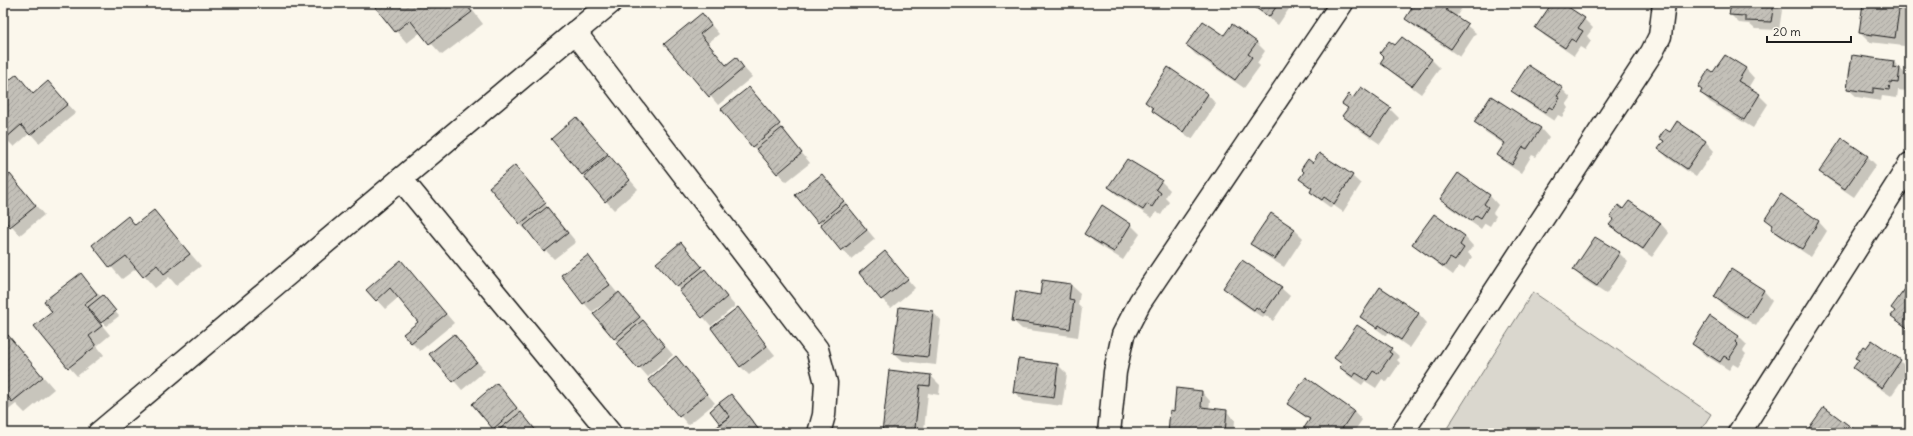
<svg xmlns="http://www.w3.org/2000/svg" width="1913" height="436" font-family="Delius,sans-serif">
	<defs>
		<pattern id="building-hatch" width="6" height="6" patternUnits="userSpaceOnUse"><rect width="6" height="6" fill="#c3c0b8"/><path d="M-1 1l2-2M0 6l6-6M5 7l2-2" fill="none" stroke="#a7a49e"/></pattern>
	</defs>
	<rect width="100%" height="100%" fill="#fbf7ec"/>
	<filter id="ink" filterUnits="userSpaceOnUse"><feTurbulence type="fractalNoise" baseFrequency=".025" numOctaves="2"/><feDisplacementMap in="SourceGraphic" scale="8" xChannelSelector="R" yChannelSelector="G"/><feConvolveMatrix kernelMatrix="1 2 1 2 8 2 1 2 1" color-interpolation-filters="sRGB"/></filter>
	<g filter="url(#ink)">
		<!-- green -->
		<polygon fill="#dad7ce" stroke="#7b7a75" points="1533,292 1711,414 1699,433 1444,433"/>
		<!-- shadow -->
		<g fill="#0003">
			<polygon points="382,3 467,3 483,24 442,55 421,32 407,43 396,31"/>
			<polygon points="1248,3 1293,3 1278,25"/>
			<polygon points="1413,3 1461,3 1463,6 1456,17 1476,33 1460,57 1415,27 1406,19 1413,8"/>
			<polygon points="1553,3 1561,3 1584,19 1593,28 1587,36 1591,41 1585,50 1580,47 1574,56 1545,36 1536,28"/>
			<polygon points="1726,3 1779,3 1778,6 1782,10 1779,30 1755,29 1749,24 1739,23 1730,14 1731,8"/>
			<polygon points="1864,3 1899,4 1908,13 1904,46 1869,42 1860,33"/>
			<polygon points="702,14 719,34 708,43 727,66 736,59 752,77 718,105 666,44"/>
			<polygon points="1232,25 1257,43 1265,51 1257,63 1260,66 1244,88 1195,54 1187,45 1224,37"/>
			<polygon points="1402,39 1432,60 1440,68 1421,94 1390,71 1381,62"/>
			<polygon points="1725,56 1746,69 1754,78 1748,88 1759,95 1768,104 1753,128 1710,102 1701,93"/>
			<polygon points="1894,62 1908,77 1907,91 1898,90 1897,98 1882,96 1881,101 1857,97 1848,89"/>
			<polygon points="1168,69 1208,95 1216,104 1192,139 1162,119 1146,102"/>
			<polygon points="17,76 34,95 48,82 76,113 39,143 30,133 14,147 3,136 3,85"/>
			<polygon points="749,88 810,163 786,182 762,154 753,147 722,110"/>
			<polygon points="1562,89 1571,98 1566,105 1568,108 1562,117 1558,115 1554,121 1521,99 1512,91"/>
			<polygon points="1492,97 1541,129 1549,138 1536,157 1532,155 1521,173 1507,164 1498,155 1505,145 1484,131 1475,122"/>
			<polygon points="1354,99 1390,109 1399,118 1380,144 1352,125 1343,116 1348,109 1344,104"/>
			<polygon points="576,118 638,189 614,210 552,139"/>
			<polygon points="1678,123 1706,142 1714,151 1696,177 1668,158 1659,149 1664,142 1660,138 1670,133"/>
			<polygon points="1867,156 1876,165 1854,197 1829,180 1821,172"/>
			<polygon points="1314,164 1352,176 1361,184 1343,212 1333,205 1331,208 1320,200 1311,192 1312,190 1301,179"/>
			<polygon points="515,167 576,242 554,259 520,224 490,187"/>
			<polygon points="1459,174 1490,196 1498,205 1493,213 1496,216 1490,226 1485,223 1481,229 1450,208 1441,199"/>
			<polygon points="10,175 44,215 20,235 3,216 3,181"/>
			<polygon points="822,175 875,239 851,259 819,222"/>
			<polygon points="1161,181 1170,190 1165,198 1169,202 1161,215 1156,212 1152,218 1118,196 1109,187"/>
			<polygon points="1781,195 1819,222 1827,231 1811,257 1781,237 1772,229 1774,226 1766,219"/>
			<polygon points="1630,202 1661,224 1669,233 1652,257 1619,233 1611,225"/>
			<polygon points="1102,207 1131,225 1140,234 1123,260 1094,242 1085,233"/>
			<polygon points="154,211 201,266 176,285 169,277 155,288 137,268 122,279 93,246 128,217 136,226"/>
			<polygon points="1271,214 1295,230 1303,238 1284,267 1260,252 1252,244"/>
			<polygon points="1434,215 1465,237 1473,246 1468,253 1472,257 1464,269 1459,266 1453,275 1422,252 1414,244"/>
			<polygon points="681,243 735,306 711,326 658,263"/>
			<polygon points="885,253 915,288 891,308 882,299"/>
			<polygon points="1619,253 1628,262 1606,294 1583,279 1574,270"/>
			<polygon points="588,257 618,294 628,302 673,355 648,377 614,338 605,303 592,312 584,303"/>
			<polygon points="401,261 454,323 420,351 411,342 420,322 399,297 385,309 377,300"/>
			<polygon points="1732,271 1764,291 1772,300 1756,326 1724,306 1715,297"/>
			<polygon points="80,274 119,316 106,326 94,312 92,313 110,335 97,346 104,355 77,376 69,367 54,312"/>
			<polygon points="1043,281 1071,285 1080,293 1078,305 1082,309 1078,337 1022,329 1013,321 1041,296"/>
			<polygon points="1224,288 1281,288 1290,296 1273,321 1265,315 1263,318 1233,297"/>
			<polygon points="1381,289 1419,314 1427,323 1410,348 1388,333 1386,336 1361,317"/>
			<polygon points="1910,294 1910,331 1892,316 1895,312 1892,308"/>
			<polygon points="737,309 775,355 749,375 740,366"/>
			<polygon points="933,312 941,321 936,365 903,361 894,353"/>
			<polygon points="8,336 54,389 25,413 16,404 6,412 3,409 3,340"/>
			<polygon points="1738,336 1747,345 1743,351 1746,354 1738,367 1733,364 1729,370 1702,353 1693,344"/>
			<polygon points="462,344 485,371 462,390 431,354"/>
			<polygon points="1391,349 1400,357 1397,360 1400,363 1387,382 1382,379 1376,388 1365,381 1362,385 1349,376 1340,367 1342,365 1335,358"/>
			<polygon points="676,358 715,403 688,425 650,380"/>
			<polygon points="1856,358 1900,361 1909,370 1891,396 1863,377 1855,368 1859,361"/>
			<polygon points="1019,360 1058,365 1067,374 1062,406 1023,401 1014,392"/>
			<polygon points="890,371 931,376 940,385 939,395 928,393 924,430 928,430 931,433 883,433"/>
			<polygon points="1202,392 1210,401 1209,409 1226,411 1235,420 1234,433 1169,433 1175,412"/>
			<polygon points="505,393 525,418 538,433 498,433 493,428"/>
			<polygon points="731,396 740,404 762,433 711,433 722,424 711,411"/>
			<polygon points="1288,404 1354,411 1362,420 1353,433 1306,433 1310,421"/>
			<polygon points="1824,409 1858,433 1808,433"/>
		</g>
		<!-- building -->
		<g fill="url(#building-hatch)" stroke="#1c1c1c">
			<polygon points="380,3 465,3 472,12 429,44 410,20 395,32 375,7"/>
			<polygon points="1249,3 1279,3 1269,17"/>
			<polygon points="1412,3 1451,3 1446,10 1468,24 1451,49 1405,19 1412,8 1409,6"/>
			<polygon points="1552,3 1562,3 1585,18 1578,28 1583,31 1576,42 1571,39 1565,48 1535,28"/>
			<polygon points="1725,3 1774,3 1771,22 1745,21 1745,16 1729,15 1731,4"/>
			<polygon points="1863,3 1900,3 1895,38 1859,33"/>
			<polygon points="702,13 711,25 700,34 726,65 736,57 744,68 709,97 664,44"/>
			<polygon points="1203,21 1224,35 1232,24 1257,42 1248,54 1252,57 1235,80 1186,45"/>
			<polygon points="1402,37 1432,59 1412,86 1380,63 1384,57 1380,53 1389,41 1395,45"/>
			<polygon points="1725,55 1746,68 1738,81 1760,94 1744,120 1700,93 1702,90 1698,87 1709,69 1713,72"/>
			<polygon points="1852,55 1894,61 1893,67 1900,68 1898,83 1890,82 1889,90 1873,88 1873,93 1847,89"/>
			<polygon points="1528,65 1563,88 1557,96 1560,98 1553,109 1549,107 1545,113 1511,91"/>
			<polygon points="1168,67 1208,94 1183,132 1152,111 1153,108 1145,102"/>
			<polygon points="17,74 33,94 48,81 68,104 30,135 21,125 5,139 3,137 3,85"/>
			<polygon points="749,87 780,124 752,147 721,109"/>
			<polygon points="1361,87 1391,108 1371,136 1342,116 1348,108 1342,104 1349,94 1353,98"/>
			<polygon points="1491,96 1541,128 1527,149 1523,147 1512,165 1497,155 1505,143 1474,122"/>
			<polygon points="576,117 608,154 582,175 551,139"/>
			<polygon points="1677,121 1706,141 1687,169 1658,149 1664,141 1659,138 1665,129 1670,132"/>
			<polygon points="782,128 802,153 777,174 756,149"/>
			<polygon points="1842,138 1868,156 1845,189 1819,172"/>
			<polygon points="1319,153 1353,175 1334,204 1324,197 1322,200 1310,192 1312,188 1299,179 1304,172 1301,169 1308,159 1313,163"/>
			<polygon points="609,155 630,180 605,202 584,176"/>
			<polygon points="1127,159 1162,180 1156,189 1161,193 1152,207 1147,204 1143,210 1108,187"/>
			<polygon points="515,165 546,203 520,224 489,187"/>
			<polygon points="1458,173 1490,195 1484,204 1488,207 1481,218 1476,215 1471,221 1440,199"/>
			<polygon points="10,174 36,206 10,227 3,218 3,180"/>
			<polygon points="822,174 844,201 818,223 795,195"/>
			<polygon points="1781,194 1819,221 1802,249 1771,229 1773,225 1765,219"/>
			<polygon points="1629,201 1661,223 1643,249 1609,225 1614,219 1610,217 1618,205 1623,209"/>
			<polygon points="846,204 867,230 841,251 820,225"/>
			<polygon points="1102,205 1131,224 1114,252 1084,234"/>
			<polygon points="547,207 568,233 544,252 524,226"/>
			<polygon points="154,210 190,254 164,274 157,265 143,277 126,256 110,268 92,245 128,216 135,225"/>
			<polygon points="1271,213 1295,229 1275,259 1250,244"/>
			<polygon points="1434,214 1465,236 1460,245 1464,248 1455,261 1450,258 1444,267 1412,244"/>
			<polygon points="1595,237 1620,252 1597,286 1573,270"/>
			<polygon points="681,242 702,267 677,287 656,263"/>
			<polygon points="885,251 908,279 881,300 859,273"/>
			<polygon points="588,255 610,285 583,304 561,275"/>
			<polygon points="401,260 446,314 411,343 403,334 418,322 390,288 376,301 366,290"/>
			<polygon points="1242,260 1282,287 1264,313 1256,307 1254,310 1223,288"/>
			<polygon points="705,269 727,297 702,318 679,291"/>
			<polygon points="1731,269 1764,290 1747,318 1714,297"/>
			<polygon points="81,273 97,294 84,304 102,326 89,336 96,346 68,368 34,326 52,312 44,301"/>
			<polygon points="1042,280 1071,284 1069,299 1074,300 1070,329 1012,321 1016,291 1040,295"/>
			<polygon points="1380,287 1419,313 1401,340 1379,325 1377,328 1360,317"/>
			<polygon points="1905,289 1910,292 1910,330 1891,316 1895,311 1891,308"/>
			<polygon points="619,292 640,317 614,339 593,314"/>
			<polygon points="103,295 116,311 101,323 88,307"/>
			<polygon points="738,307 767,346 740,367 711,328"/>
			<polygon points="899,307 933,311 928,357 893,353"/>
			<polygon points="1710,316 1739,336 1735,342 1738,345 1729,359 1724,356 1720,362 1692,344"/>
			<polygon points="643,320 665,346 638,369 616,343"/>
			<polygon points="1357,325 1392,348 1389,352 1392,354 1378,374 1373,371 1367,380 1356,373 1353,377 1339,367 1342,364 1334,358"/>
			<polygon points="454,334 477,362 453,382 429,354"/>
			<polygon points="8,335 43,377 12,402 5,392 3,394 3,339"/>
			<polygon points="1872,340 1901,360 1882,388 1853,368 1859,360 1855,358 1863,346 1866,348"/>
			<polygon points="676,356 707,394 679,417 648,380"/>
			<polygon points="1018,359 1058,364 1054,398 1013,392"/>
			<polygon points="889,370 931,375 930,386 920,385 915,428 929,429 928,433 882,433"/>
			<polygon points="1306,377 1354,411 1339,433 1335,430 1333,433 1306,433 1302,431 1310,419 1287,404"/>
			<polygon points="497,383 517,408 493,429 472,404"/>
			<polygon points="1176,388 1202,391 1201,407 1227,410 1225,433 1168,433 1170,410 1174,411"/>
			<polygon points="731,394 759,430 755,433 709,433 730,417 719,403"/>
			<polygon points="719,403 730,417 720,424 710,411"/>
			<polygon points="1824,407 1859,433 1806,432"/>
			<polygon points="521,412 538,433 497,433 496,432"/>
		</g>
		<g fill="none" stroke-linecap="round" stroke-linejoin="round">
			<!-- minor casing -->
			<g stroke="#1c1c1c" stroke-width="25">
				<g id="minor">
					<polyline points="575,32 817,349 826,383 824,415 819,433"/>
					<polyline points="401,179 610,433"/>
					<polyline points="99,433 610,3"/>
					<polyline points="1109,433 1115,372 1123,335 1140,302 1342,3"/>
					<polyline points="1402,433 1652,52 1660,36 1664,3"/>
					<polyline points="1739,433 1910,164"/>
				</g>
			</g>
			<!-- minor -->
			<use href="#minor" stroke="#fbf7ec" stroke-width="22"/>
		</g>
	</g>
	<!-- margin -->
	<rect width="1913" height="436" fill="none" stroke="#fbf7ec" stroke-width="16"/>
	<rect x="8" y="8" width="1897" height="420" fill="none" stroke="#1c1c1c" stroke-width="1.5" filter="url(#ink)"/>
	<!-- scale -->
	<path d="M1767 36v6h84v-6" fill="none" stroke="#1c1c1c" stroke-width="2"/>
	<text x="1773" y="36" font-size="12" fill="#1c1c1c" stroke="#fbf7ec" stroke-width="3" paint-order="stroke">20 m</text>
</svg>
